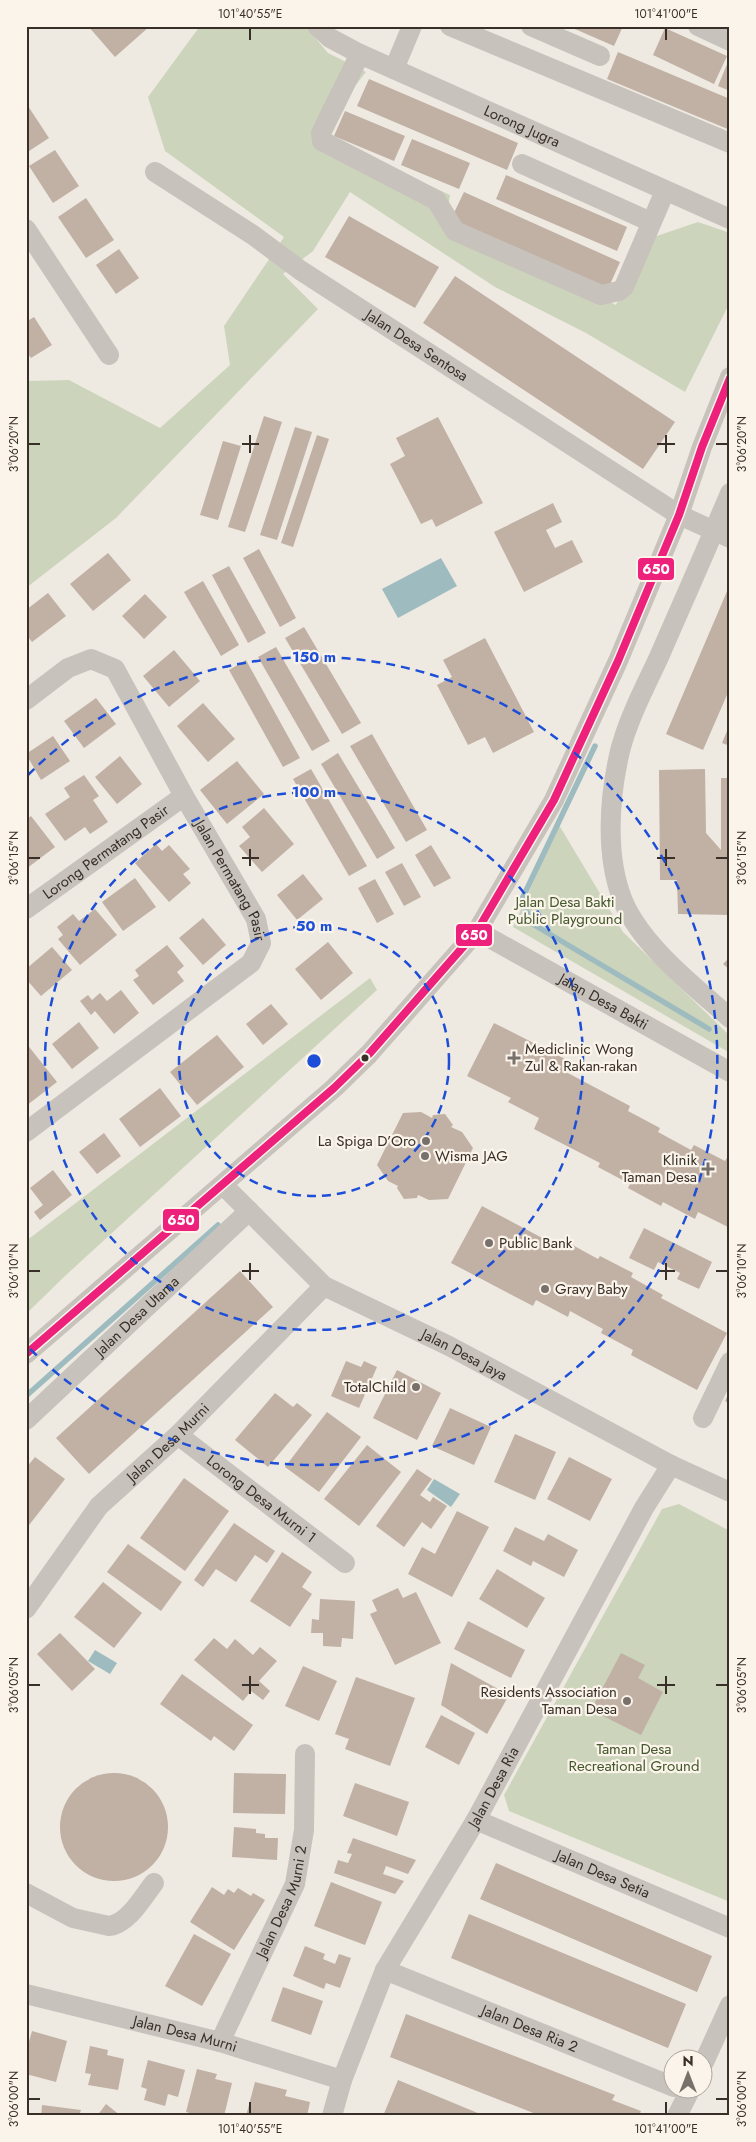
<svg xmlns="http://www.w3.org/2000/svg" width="756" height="2142" font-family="Jost,sans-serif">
	<rect width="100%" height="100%" fill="#eeeae2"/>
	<!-- green -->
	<g fill="#cdd4bc">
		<polygon points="200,26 305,26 328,53 366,72 317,134 450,195 446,221 616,305 648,239 698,222 730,233 730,302 685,392 586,333 495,287 350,192 313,251 283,274 318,309 116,518 26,588 26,381 69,380 160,428 230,365 224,326 284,237 165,151 148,97"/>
		<polygon points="559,825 623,932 730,1036 730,1053 513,927"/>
		<polygon points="370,978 377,990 65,1276 26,1314 26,1241"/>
		<polygon points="679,1504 730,1531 730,1902 509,1811 504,1795 662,1509"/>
	</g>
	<!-- water -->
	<g fill="#9ebcbf">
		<polygon points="441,558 457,586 398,618 382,589"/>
		<polygon points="434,1479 460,1494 451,1507 427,1490"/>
		<polygon points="95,1650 117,1663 110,1674 88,1661"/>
	</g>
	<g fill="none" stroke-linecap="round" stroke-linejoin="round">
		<!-- stream -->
		<g stroke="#9ebcbf" stroke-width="5.5">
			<polyline points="595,746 522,899 531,923 709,1029"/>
			<polyline points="26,1396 218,1225"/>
		</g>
	</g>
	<!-- building -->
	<g fill="#c1b0a4">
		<polygon points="88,26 150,26 115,57"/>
		<polygon points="568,26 623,26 614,46"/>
		<polygon points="665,28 727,56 714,84 653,55"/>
		<polygon points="618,52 730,99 730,130 607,79"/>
		<polygon points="730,57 730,91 718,86"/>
		<polygon points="369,79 518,143 507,170 357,106"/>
		<polygon points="26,103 49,138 26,153"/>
		<polygon points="345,111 405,136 394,161 334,136"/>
		<polygon points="412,139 470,163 459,189 401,165"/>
		<polygon points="55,150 79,186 53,203 29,166"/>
		<polygon points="506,175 627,227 617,251 496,199"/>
		<polygon points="464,192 620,262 608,289 451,219"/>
		<polygon points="86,198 114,240 86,258 58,217"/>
		<polygon points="349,216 439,267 415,308 325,257"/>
		<polygon points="119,249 139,278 116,294 96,265"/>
		<polygon points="455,276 675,422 643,469 423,323"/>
		<polygon points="34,317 52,345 31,358 26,351 26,322"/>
		<polygon points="264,416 282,422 245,532 228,527"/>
		<polygon points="438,417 483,503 436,527 432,519 421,524 390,464 405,456 396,438"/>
		<polygon points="295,427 312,432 277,540 260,535"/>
		<polygon points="317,435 329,439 293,547 281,543"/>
		<polygon points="223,441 241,446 218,520 200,515"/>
		<polygon points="553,503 562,522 546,530 555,548 572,540 583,562 524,592 494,532"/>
		<polygon points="259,549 296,618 280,627 243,558"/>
		<polygon points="108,553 131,580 93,611 70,584"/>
		<polygon points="229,566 266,633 248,643 212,575"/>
		<polygon points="203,581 239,645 221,656 184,592"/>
		<polygon points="728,589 730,589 730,688 703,750 666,734"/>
		<polygon points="48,593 66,616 32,642 26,634 26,610"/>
		<polygon points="145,594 167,617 144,639 122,616"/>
		<polygon points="304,627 361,723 342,734 285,638"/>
		<polygon points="485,638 534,732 493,753 485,737 468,745 437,685 452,677 443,660"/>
		<polygon points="276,647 330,741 312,751 258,657"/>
		<polygon points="174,650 200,681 169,707 143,676"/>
		<polygon points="246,660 300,758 283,767 229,670"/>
		<polygon points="96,698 116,724 84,748 64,721"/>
		<polygon points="203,703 235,739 208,762 177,726"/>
		<polygon points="730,724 730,746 722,743"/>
		<polygon points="372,734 427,830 406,842 350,746"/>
		<polygon points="53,736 70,761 41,780 26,754"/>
		<polygon points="338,753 395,848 377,859 321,764"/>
		<polygon points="120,756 142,784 117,804 95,777"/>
		<polygon points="237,761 264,794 227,824 200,790"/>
		<polygon points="311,769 367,866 349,876 293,779"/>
		<polygon points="705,769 706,833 721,850 721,778 730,778 730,915 678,914 677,880 660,880 659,770"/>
		<polygon points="84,775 99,796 93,800 108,822 90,834 85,827 65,841 45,814 70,797 64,788"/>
		<polygon points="264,808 294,844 262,872 239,846 250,837 242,827"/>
		<polygon points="31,816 55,847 26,869 26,820"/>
		<polygon points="156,844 162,851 169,845 190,869 183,874 191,883 169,902 135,863"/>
		<polygon points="431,845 451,878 434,887 415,855"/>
		<polygon points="402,863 421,897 404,906 385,872"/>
		<polygon points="303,874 323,899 297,920 277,895"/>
		<polygon points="135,878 156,907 123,931 102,902"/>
		<polygon points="375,879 394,914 377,923 358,888"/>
		<polygon points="95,909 117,935 80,965 58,939 63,935 57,927 73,914 79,921"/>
		<polygon points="203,918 226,945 203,965 179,938"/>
		<polygon points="328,942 353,973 321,1000 295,969"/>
		<polygon points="167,945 184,966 177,972 184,981 153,1005 133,980 139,976 135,970"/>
		<polygon points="52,947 72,970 41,996 26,979 26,969"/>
		<polygon points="730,957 730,970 723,964"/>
		<polygon points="121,990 139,1013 114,1034 95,1011 91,1015 80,1001 88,995 92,1000 100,993 107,1001"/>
		<polygon points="271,1004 288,1024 263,1045 246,1024"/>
		<polygon points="79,1022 99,1048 72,1069 52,1044"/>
		<polygon points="494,1023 569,1061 564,1071 630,1106 628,1111 660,1128 658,1132 691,1150 694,1145 725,1161 730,1153 730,1228 698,1212 695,1219 663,1202 661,1206 628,1188 630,1184 598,1167 600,1163 534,1129 539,1118 508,1102 511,1098 467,1076"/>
		<polygon points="217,1035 244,1067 197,1105 170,1072"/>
		<polygon points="26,1043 57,1082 26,1106"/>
		<polygon points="160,1088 181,1116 140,1147 119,1119"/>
		<polygon points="421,1112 432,1118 433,1115 445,1114 453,1125 451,1127 462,1132 473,1148 448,1199 429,1200 418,1195 417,1198 404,1199 397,1188 398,1186 388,1181 377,1165 403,1113"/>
		<polygon points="104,1133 121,1156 97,1174 79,1152"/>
		<polygon points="53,1170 72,1195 40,1220 34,1212 43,1205 30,1188"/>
		<polygon points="482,1206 563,1249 567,1242 598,1259 600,1256 633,1273 631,1277 663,1295 661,1298 727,1333 697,1390 631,1355 633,1350 601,1333 603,1329 570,1311 568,1317 536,1300 533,1306 451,1263"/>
		<polygon points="644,1228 712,1262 699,1289 677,1279 680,1273 658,1262 654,1270 629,1258"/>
		<polygon points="240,1271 273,1307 89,1474 56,1438"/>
		<polygon points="346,1361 361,1367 364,1361 377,1367 359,1408 331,1396"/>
		<polygon points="397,1370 441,1393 417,1440 373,1418"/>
		<polygon points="730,1391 730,1404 725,1401"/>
		<polygon points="275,1393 293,1407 297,1403 312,1415 268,1467 235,1440"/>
		<polygon points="450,1408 491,1427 474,1465 432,1446"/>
		<polygon points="327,1412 361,1437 319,1492 285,1467"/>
		<polygon points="515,1434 556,1452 535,1500 494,1482"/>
		<polygon points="367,1445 401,1472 359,1526 324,1499"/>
		<polygon points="35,1457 65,1479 26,1529 26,1468"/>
		<polygon points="569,1457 612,1479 590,1521 547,1499"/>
		<polygon points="417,1469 432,1479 420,1495 430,1502 433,1497 447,1506 431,1529 422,1522 404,1547 376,1526"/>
		<polygon points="184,1478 229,1511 185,1571 140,1538"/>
		<polygon points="457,1511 489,1527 452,1597 408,1574 422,1547 435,1554"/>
		<polygon points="234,1523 275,1551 267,1563 255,1555 236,1582 216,1569 203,1587 194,1580"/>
		<polygon points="515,1527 544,1541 548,1534 578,1550 564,1577 533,1561 531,1566 503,1551"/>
		<polygon points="128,1544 182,1582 161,1611 107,1572"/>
		<polygon points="282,1552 312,1572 302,1587 312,1594 290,1627 250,1601"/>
		<polygon points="497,1569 545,1598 527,1628 479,1599"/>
		<polygon points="103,1582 142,1613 114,1648 74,1617"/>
		<polygon points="398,1588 403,1598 416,1592 441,1643 395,1665 370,1614 377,1611 372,1600"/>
		<polygon points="320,1599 355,1601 353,1639 342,1638 341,1647 323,1646 323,1633 311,1633 312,1619 319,1620"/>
		<polygon points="468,1621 525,1650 511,1678 454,1649"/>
		<polygon points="60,1633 95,1669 72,1691 37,1654"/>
		<polygon points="214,1638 227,1649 235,1639 253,1655 260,1647 277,1661 259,1681 270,1691 263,1700 251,1691 243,1701 194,1660"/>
		<polygon points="621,1653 645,1665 638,1678 663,1692 641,1735 591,1710"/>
		<polygon points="451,1663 509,1695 487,1734 441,1705"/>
		<polygon points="303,1666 337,1681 319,1721 285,1706"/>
		<polygon points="182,1674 253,1725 234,1751 214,1736 211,1741 160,1704"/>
		<polygon points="356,1677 415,1698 390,1766 345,1749 349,1739 335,1734"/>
		<polygon points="441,1715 475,1733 459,1765 425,1747"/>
		<circle cx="114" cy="1827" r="54"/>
		<polygon points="234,1773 286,1774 285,1814 233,1813"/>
		<polygon points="355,1783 409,1802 397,1836 343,1816"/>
		<polygon points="234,1827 256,1829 256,1833 265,1834 265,1838 278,1838 277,1860 232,1857"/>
		<polygon points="353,1838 416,1860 408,1874 386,1866 383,1874 404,1881 395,1894 334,1873 338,1860 348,1863 352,1854 347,1853"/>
		<polygon points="496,1863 712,1956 697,1992 480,1899"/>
		<polygon points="331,1882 382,1902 365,1945 314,1926"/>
		<polygon points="212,1887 224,1895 228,1889 234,1893 238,1888 251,1896 253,1893 265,1900 234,1950 190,1922"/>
		<polygon points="469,1914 686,2004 668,2048 451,1958"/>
		<polygon points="194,1934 231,1954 202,2006 165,1986"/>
		<polygon points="305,1946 325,1954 323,1959 335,1964 339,1954 351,1958 340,1988 326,1983 324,1989 293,1976"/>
		<polygon points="283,1987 323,2001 311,2035 271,2021"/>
		<polygon points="406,2014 615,2095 612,2100 641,2111 639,2116 541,2116 390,2057"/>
		<polygon points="32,2031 67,2041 56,2082 26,2074 26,2052"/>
		<polygon points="90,2046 108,2050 107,2055 124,2059 118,2090 88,2085 91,2074 85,2073"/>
		<polygon points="148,2060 185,2070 178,2097 168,2094 165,2106 144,2100 147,2089 141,2087"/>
		<polygon points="197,2069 217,2074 215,2079 232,2083 224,2116 201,2116 186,2112"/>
		<polygon points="398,2080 485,2116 383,2116"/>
		<polygon points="255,2082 287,2090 285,2096 310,2102 307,2116 246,2116"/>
		<polygon points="106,2104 121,2116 97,2116"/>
		<polygon points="42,2105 81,2110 79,2116 41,2116"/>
	</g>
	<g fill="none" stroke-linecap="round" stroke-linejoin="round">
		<!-- minor -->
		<g stroke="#c7c2bb" stroke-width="20">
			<path id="s1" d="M317,26L330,38L360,54L730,219"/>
			<polyline points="450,26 730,143"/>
			<polyline points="531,26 600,56"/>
			<polyline points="698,26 730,41"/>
			<polyline points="360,54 321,133 322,141 436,200 455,231 601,295 619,291 624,287 665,191"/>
			<polyline points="394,69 412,26"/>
			<polyline points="522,164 651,222"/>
			<path id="s2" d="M155,172L253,235L300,270L679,515L730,538"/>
			<polyline points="26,229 109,355"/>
			<path d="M730,493C707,548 683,602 659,657C645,687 628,719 620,751C609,798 605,856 623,901C642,946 694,986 730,1018"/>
			<path id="s3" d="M26,700L68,668L91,659L115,669L184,796L256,919L261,943L251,963L26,1132"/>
			<path id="s4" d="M26,909L184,796"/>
			<path id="s5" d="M477,931L730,1072"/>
			<path id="s6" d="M223,1185L324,1286L449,1346L671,1465L730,1492"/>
			<polyline points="26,1354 334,1088 369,1054 477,931 554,800 618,661 679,515 702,447 730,377"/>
			<polyline points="703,1418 730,1362"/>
			<path id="s7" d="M26,1420L249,1211"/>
			<path id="s8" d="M178,1435L345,1563"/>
			<path id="s9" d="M26,1609L99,1506L178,1435L324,1286"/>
			<path id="s10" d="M476,1820L730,1928"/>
			<path d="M26,1893L73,1918L109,1926C128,1924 143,1897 154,1883"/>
			<path id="s11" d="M385,1970L674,2087"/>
			<path id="s12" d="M26,1994L220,2042L342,2080"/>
			<path id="s13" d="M220,2042L295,1884L304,1830L305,1754"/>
			<polyline points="704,2062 730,2005"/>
			<path id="s14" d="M332,2116L342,2080L385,1970L476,1820L644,1508L671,1465"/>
			<polyline points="677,2116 690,2090"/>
		</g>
		<!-- bus-1 casing -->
		<g stroke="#faf4ea" stroke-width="11">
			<polyline id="bus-1" points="26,1354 334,1088 369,1054 477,931 554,800 618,661 679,515 702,447 730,378"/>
		</g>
		<!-- bus-1 -->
		<use href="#bus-1" stroke="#ed207b" stroke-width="8"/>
	</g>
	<!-- ticks -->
	<path fill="none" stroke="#382f29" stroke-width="2" d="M250,28V40M666,28V40M250,435V453M666,435V453M28,444H40M242,444H259M657,444H675M716,444H728M250,849V866M666,849V866M28,858H40M242,858H259M657,858H675M716,858H728M250,1263V1280M666,1263V1280M28,1271H40M242,1271H259M657,1271H675M716,1271H728M250,1676V1694M666,1676V1694M28,1685H40M242,1685H259M657,1685H675M716,1685H728M28,2099H40M716,2099H728M250,2102V2114M666,2102V2114"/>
	<!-- distance rings -->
	<g fill="none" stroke="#1d4ed8" stroke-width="2.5" stroke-dasharray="9 6">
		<circle cx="314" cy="1061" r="135"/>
		<circle cx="314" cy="1061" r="269"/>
		<path d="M28 775A404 404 0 1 1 28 1347"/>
	</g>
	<!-- markers -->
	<circle fill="#382f29" stroke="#faf4ea" stroke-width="2" cx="365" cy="1058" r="4.5"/>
	<g fill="#78706a" stroke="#faf4ea" stroke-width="2">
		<path d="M511.5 1050.5h5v5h5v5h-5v5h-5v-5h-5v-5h5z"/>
		<circle cx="426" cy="1141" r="5"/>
		<circle cx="425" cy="1156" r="5"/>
		<path d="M705.5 1161.5h5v5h5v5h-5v5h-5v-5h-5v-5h5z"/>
		<circle cx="489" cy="1243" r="5"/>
		<circle cx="545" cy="1289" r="5"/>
		<circle cx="416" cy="1387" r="5"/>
		<circle cx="627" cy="1701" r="5"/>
	</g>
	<g text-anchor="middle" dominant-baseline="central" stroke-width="4.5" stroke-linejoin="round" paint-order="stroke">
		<!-- street labels -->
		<g font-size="15" fill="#382f29" stroke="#faf4ea">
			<text stroke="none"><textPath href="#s1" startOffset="229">Lorong Jugra</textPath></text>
			<text stroke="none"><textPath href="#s2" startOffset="314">Jalan Desa Sentosa</textPath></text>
			<text stroke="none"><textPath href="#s4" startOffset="98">Lorong Permatang Pasir</textPath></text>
			<text stroke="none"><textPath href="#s3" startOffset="345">Jalan Permatang Pasir</textPath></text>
			<text stroke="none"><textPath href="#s5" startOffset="145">Jalan Desa Bakti</textPath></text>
			<text stroke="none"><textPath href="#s7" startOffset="152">Jalan Desa Utama</textPath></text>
			<text stroke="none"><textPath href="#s6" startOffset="299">Jalan Desa Jaya</textPath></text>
			<text stroke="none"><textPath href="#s9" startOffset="220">Jalan Desa Murni</textPath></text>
			<text stroke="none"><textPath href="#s8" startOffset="105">Lorong Desa Murni 1</textPath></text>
			<text stroke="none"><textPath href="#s14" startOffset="368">Jalan Desa Ria</textPath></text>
			<text stroke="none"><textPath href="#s10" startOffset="138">Jalan Desa Setia</textPath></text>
			<text stroke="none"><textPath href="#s13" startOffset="154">Jalan Desa Murni 2</textPath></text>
			<text stroke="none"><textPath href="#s11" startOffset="156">Jalan Desa Ria 2</textPath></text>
			<text stroke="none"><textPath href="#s12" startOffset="164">Jalan Desa Murni</textPath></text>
		</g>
		<!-- park labels -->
		<g font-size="15" fill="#43572c" stroke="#faf4ea">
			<text x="565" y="902">Jalan Desa Bakti<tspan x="565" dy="17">Public Playground</tspan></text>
			<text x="634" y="1749">Taman Desa<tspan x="634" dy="17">Recreational Ground</tspan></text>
		</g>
		<!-- poi labels -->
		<g font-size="15" fill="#382f29" stroke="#faf4ea" text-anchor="start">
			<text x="525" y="1049">Mediclinic Wong<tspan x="525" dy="17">Zul &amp; Rakan-rakan</tspan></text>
			<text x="416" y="1141" text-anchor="end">La Spiga D’Oro</text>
			<text x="435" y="1156">Wisma JAG</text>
			<text x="697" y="1160" text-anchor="end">Klinik<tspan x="697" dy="17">Taman Desa</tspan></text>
			<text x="499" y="1243">Public Bank</text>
			<text x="555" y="1289">Gravy Baby</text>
			<text x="406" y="1387" text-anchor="end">TotalChild</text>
			<text x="617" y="1692" text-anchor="end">Residents Association<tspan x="617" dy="17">Taman Desa</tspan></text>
		</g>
	</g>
	<circle cx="314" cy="1061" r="8" fill="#1d4ed8" stroke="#faf4ea" stroke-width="2.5"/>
	<g font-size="15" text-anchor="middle" font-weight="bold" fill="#1d4ed8" stroke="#faf4ea" stroke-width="4.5" stroke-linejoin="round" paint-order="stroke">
		<text x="314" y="662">150 m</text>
		<text x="314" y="797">100 m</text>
		<text x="314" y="931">50 m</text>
	</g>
	<g stroke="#faf4ea" stroke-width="2">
		<rect x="637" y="557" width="38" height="24" rx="5" fill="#ed207b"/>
		<rect x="455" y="923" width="38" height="24" rx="5" fill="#ed207b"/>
		<rect x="162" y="1208" width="38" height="24" rx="5" fill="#ed207b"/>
	</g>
	<g font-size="14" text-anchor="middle" font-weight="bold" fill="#fff">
		<text x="656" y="574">650</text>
		<text x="474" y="940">650</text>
		<text x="181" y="1225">650</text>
	</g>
	<!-- border -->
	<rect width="756" height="2142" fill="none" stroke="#faf4ea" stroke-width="55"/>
	<!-- north arrow -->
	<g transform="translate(688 2074)"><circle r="24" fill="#faf4ea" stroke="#aca59d"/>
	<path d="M0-4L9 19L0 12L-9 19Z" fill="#78706a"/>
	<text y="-8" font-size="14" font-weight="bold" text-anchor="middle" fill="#382f29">N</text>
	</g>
	<rect x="28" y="28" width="700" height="2086" fill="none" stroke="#382f29" stroke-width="2"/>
	<g font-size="12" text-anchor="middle" fill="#382f29">
		<text x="250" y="18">101°40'55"E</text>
		<text x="666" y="18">101°41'00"E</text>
		<text transform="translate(14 444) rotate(-90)" y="4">3°06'20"N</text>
		<text transform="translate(742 444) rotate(-90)" y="4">3°06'20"N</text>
		<text transform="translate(14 858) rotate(-90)" y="4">3°06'15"N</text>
		<text transform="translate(742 858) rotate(-90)" y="4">3°06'15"N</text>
		<text transform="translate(14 1271) rotate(-90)" y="4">3°06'10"N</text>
		<text transform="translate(742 1271) rotate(-90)" y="4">3°06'10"N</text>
		<text transform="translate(14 1685) rotate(-90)" y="4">3°06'05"N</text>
		<text transform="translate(742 1685) rotate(-90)" y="4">3°06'05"N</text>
		<text transform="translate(14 2099) rotate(-90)" y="4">3°06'00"N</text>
		<text transform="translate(742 2099) rotate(-90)" y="4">3°06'00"N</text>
		<text x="250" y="2133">101°40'55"E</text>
		<text x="666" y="2133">101°41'00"E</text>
	</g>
</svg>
